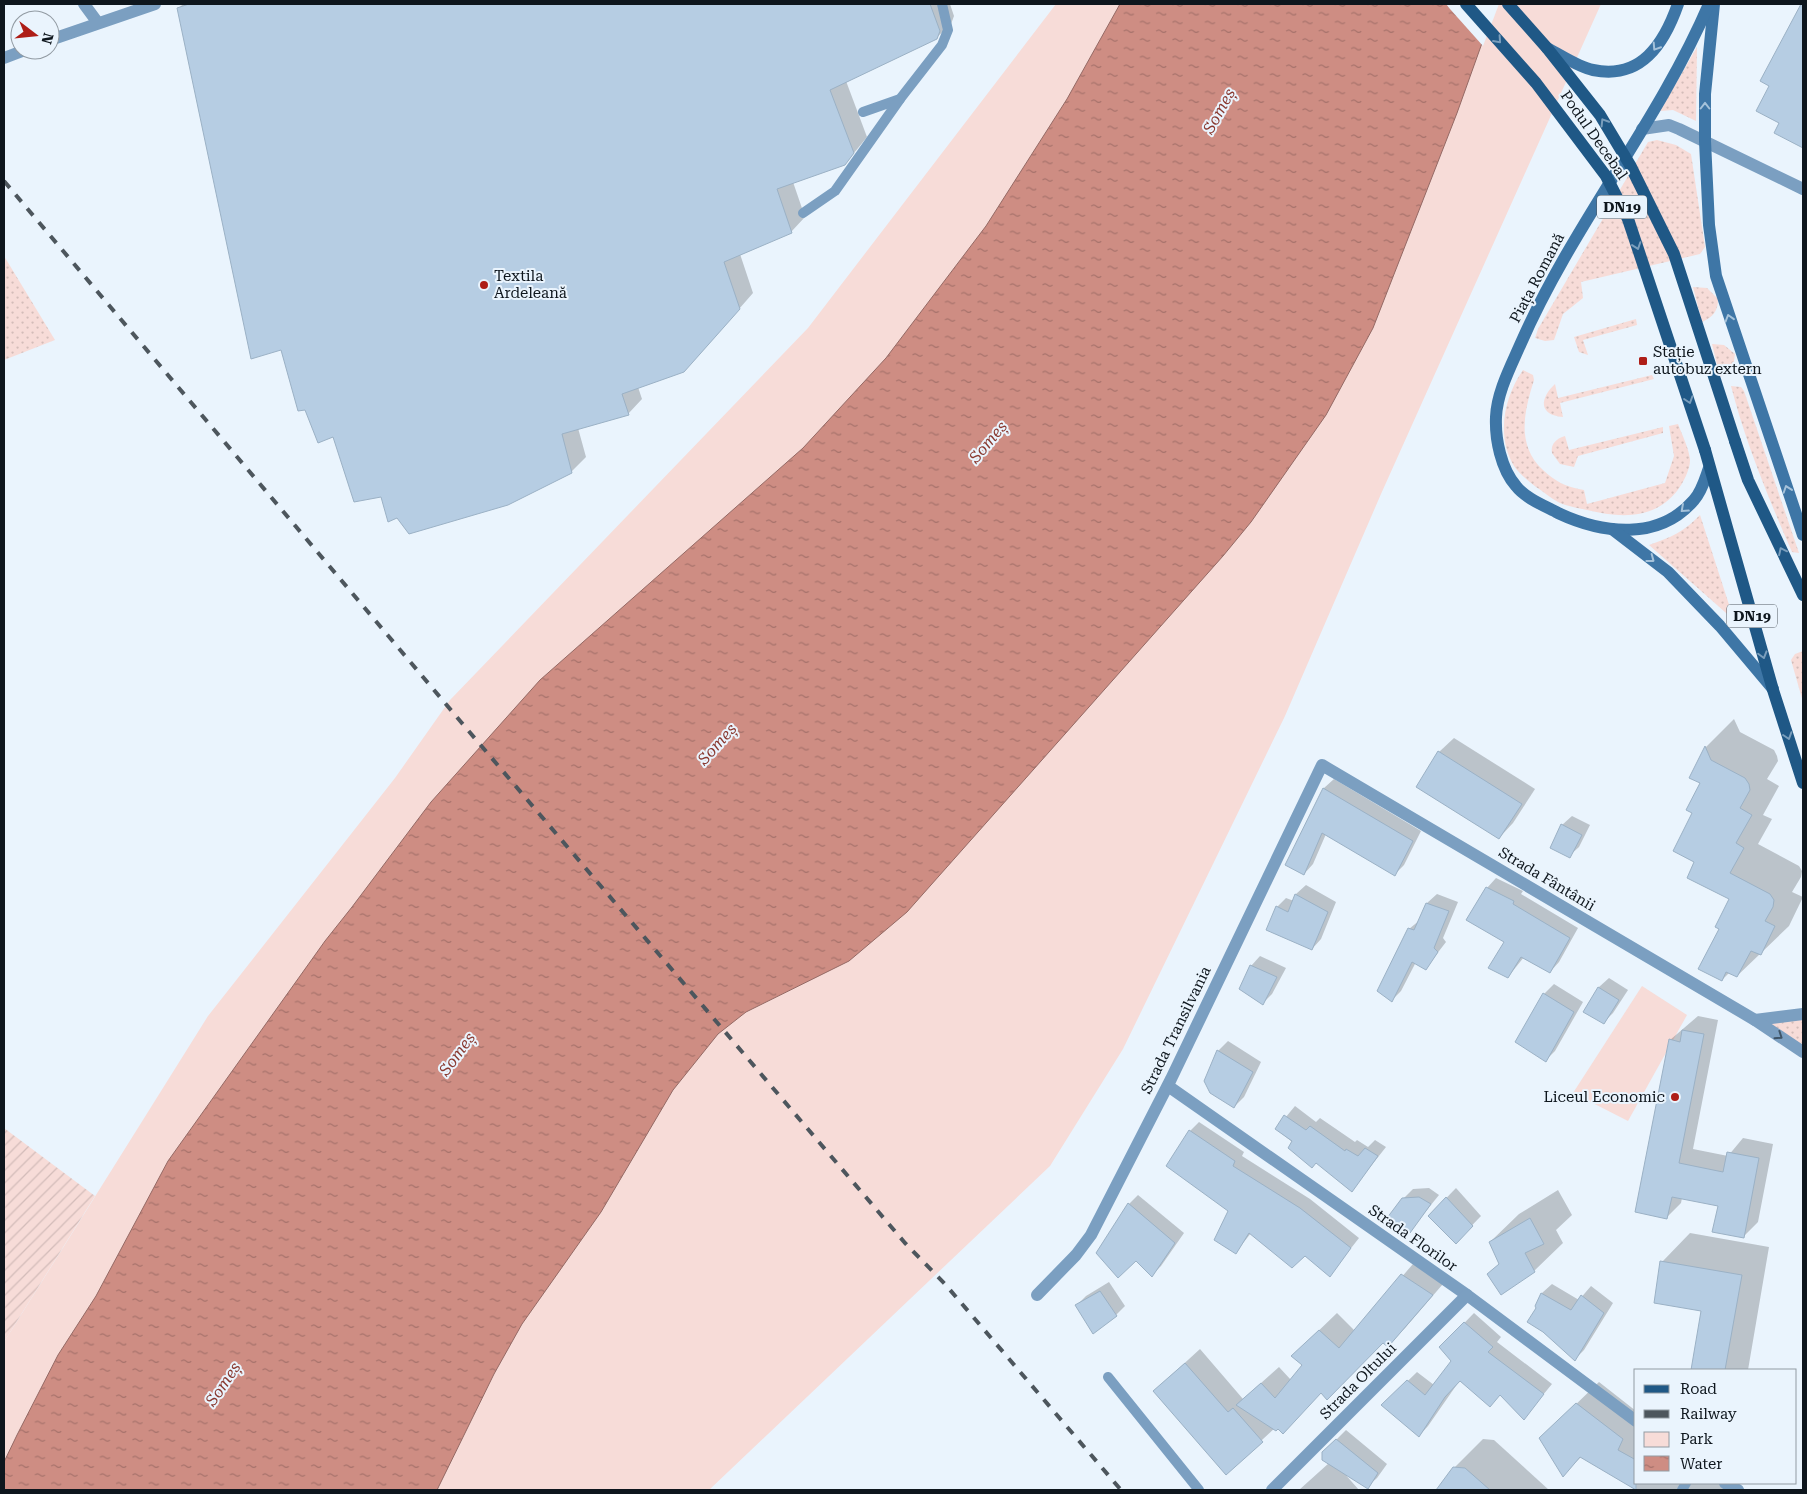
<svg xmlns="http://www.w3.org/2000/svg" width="1807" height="1494" font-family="'Roboto Serif',serif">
	<defs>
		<pattern id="grass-dots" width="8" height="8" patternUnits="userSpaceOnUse" patternTransform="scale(1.25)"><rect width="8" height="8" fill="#f7dcd8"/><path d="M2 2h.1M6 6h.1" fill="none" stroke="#d3bcb9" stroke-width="1.8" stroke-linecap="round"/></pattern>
		<pattern id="garden-furrows" width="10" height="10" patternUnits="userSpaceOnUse" patternTransform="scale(1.25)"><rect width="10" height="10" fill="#f7dcd8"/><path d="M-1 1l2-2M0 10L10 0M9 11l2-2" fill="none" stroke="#d3bcb9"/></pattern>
		<pattern id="water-ripples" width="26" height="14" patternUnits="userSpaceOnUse" patternTransform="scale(1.25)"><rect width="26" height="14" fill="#ce8d83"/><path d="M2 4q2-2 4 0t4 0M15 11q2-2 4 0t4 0" fill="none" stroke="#a6726b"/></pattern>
	</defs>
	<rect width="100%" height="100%" fill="#eaf4fd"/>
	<!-- grass -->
	<g fill="url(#grass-dots)">
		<polygon points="1697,47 1696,121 1673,110 1660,111"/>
		<polygon points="1657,140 1676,145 1691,154 1705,247 1700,254 1581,282 1583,298 1563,314 1554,340 1545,341 1535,338 1538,329 1648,142"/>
		<polygon points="4,256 55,340 4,360"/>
		<path d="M1693,287L1707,288L1718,299C1718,311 1713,317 1702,322Z"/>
		<polygon points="1636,319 1637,325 1583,340 1588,355 1579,352 1574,337"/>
		<polygon points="1712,344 1724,345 1735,354 1733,368 1720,377"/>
		<path d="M1523,370L1533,375L1534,380C1524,412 1516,445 1543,470C1556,482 1566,487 1584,490L1587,504L1665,483L1674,456L1669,426L1678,424C1682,435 1689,448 1690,460C1690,470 1683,483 1677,491C1654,520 1620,518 1587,510C1578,508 1566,506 1558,502C1550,498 1543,491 1536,487C1529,481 1519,474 1514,466C1496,436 1504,397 1523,370Z"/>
		<path d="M1652,375L1654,379L1560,403L1563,417C1538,415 1540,398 1555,384L1558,398Z"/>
		<path d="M1731,386L1741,387L1744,391L1799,553L1792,552C1768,497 1746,444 1731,386Z"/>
		<path d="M1663,427V433L1578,456L1574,467L1560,464L1552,453C1550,444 1557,438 1565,436L1569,450Z"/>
		<path d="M1700,515L1734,620L1649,545C1670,538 1685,531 1700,515Z"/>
		<polygon points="1803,651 1803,702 1791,660 1795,654"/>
		<polygon points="1803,1018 1803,1047 1767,1024"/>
	</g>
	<!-- park -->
	<g fill="#f7dcd8">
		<polygon points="1056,4 1601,4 1381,494 1285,716 1123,1049 1050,1166 709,1490 4,1490 4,1342 208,1016 395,778 450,700 808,328"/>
		<polygon points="1642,986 1687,1015 1628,1121 1573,1093"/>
	</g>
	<!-- garden -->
	<polygon fill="url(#garden-furrows)" points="4,1128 95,1196 4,1342"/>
	<!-- water -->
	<polygon fill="url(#water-ripples)" stroke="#946964" points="1120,4 1496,4 1457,113 1373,328 1326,415 1251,522 1223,556 907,912 849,961 746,1012 718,1034 673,1090 601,1212 522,1324 494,1374 437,1490 4,1490 4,1462 17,1435 58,1355 96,1296 168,1161 325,941 352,907 431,802 540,680 803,448 886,358 986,226 1067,99"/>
	<!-- pier -->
	<polygon fill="#eaf4fd" points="1446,4 1499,4 1483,46 1450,9"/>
	<!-- shadow -->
	<g fill="#0003">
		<polygon points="183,4 334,4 335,7 340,6 340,4 950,4 954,16 951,24 936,38 846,81 867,137 845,164 793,182 805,217 791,232 740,254 753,293 698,356 638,387 642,399 628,414 578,428 586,457 571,472 381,495 334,435 179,8"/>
		<polygon points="1803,4 1803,146 1776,132 1781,123 1771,86 1762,81"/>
		<polygon points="1734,719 1740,732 1774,750 1777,756 1778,761 1767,779 1779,786 1763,815 1772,819 1758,844 1799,866 1802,871 1801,877 1792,892 1803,897 1789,926 1737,976 1730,972 1722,980 1720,928 1731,899 1696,862 1694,813 1701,782 1691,777 1706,747"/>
		<polygon points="1454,738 1535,789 1513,823 1499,838 1439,752"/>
		<polygon points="1334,779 1421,831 1404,865 1395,874 1326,834 1313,864 1304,874 1287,865 1324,788"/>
		<polygon points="1572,816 1590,825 1579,847 1569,856 1562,825"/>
		<polygon points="1496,878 1523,891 1521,894 1578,928 1559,962 1550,972 1524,957 1508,977 1506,941 1487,888"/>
		<polygon points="1306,885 1336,902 1321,939 1312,949 1277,907 1286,898 1294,901 1296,894"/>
		<polygon points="1437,894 1458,902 1443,938 1446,942 1426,968 1416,962 1401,991 1392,1000 1409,929 1420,920 1427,903"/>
		<polygon points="1260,956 1286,968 1272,994 1263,1003 1251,966"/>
		<polygon points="1609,978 1628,990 1613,1013 1604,1022 1585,1012 1599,987"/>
		<polygon points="1554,984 1583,1002 1555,1051 1546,1060 1517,1042 1544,994"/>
		<polygon points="1698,1016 1718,1020 1693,1149 1728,1156 1743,1138 1773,1144 1758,1222 1743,1237 1719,1205 1682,1198 1681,1203 1667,1217 1670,1040"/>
		<polygon points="1228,1041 1261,1062 1244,1097 1234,1107 1206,1081 1218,1051"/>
		<polygon points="1295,1106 1316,1122 1320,1118 1355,1142 1357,1140 1368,1147 1375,1140 1386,1147 1352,1190 1276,1129"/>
		<polygon points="1199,1122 1244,1152 1242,1156 1310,1199 1359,1238 1330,1275 1305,1254 1251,1233 1236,1252 1229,1210 1190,1131"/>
		<polygon points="1429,1188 1439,1195 1409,1232 1403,1199 1413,1189"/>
		<polygon points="1456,1188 1481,1216 1456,1242 1429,1216"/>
		<polygon points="1558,1190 1572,1215 1556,1230 1563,1243 1534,1271 1488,1274 1500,1263 1490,1242 1519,1214"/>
		<polygon points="1138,1195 1184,1233 1161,1266 1152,1275 1129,1204"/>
		<polygon points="1690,1233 1769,1247 1748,1370 1692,1370 1703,1310 1662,1262"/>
		<polygon points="1419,1257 1449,1277 1405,1328 1388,1345 1383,1341 1275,1428 1226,1473 1154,1391 1200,1349 1243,1399 1279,1367 1291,1380 1303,1365 1310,1339 1337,1313 1355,1331"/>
		<polygon points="1109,1282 1125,1306 1116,1315 1076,1306 1086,1296"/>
		<polygon points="1552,1284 1579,1300 1591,1286 1613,1303 1584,1350 1575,1359 1536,1306 1542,1293"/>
		<polygon points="1474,1313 1501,1337 1497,1342 1552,1384 1524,1418 1501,1394 1460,1380 1428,1426 1419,1436 1383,1405 1417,1372 1434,1385 1452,1361 1441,1347"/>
		<polygon points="1599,1382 1636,1411 1636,1483 1716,1483 1736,1490 1635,1490 1612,1473 1582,1456 1563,1475 1541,1438"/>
		<polygon points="1346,1430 1387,1464 1377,1478 1367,1487 1344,1473 1359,1490 1299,1490 1329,1463 1323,1453"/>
		<polygon points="1483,1439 1494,1440 1549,1490 1437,1490 1454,1468"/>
	</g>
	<!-- building -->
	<g fill="#b6cde3" stroke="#9bb1c5">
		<polygon points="189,4 930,4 940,31 937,39 830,90 854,153 845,165 777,189 792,233 724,262 740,309 684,372 622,394 629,415 562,434 572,473 508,505 409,534 397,518 388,522 381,497 354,502 333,437 318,443 305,410 298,411 281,350 251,359 177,8"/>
		<polygon points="1801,4 1803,4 1803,148 1774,133 1779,123 1756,111 1769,86 1760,81"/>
		<polygon points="1705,746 1711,760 1745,778 1749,784 1750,790 1740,808 1752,815 1736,843 1744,848 1730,873 1770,894 1774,900 1773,907 1765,921 1775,926 1761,955 1751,951 1737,977 1726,972 1722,981 1698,969 1719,929 1715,927 1729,899 1687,878 1694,862 1673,851 1692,813 1686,810 1700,783 1689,778"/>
		<polygon points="1438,751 1522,804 1499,839 1416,787"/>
		<polygon points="1323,788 1413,841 1395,876 1322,833 1304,875 1285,865"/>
		<polygon points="1561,824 1582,835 1570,858 1550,848"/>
		<polygon points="1486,887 1514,901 1513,904 1570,938 1550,973 1521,957 1508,978 1488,968 1504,942 1466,920"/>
		<polygon points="1295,894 1328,912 1312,950 1266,930 1276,906 1288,912"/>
		<polygon points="1426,903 1449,911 1434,948 1438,952 1426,970 1412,962 1392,1002 1377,991 1408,928 1414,930"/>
		<polygon points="1250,965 1277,977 1263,1005 1239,989"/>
		<polygon points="1598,987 1619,1000 1604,1024 1583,1012"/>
		<polygon points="1543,993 1574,1012 1546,1062 1515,1042"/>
		<polygon points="1682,1030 1704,1034 1679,1163 1723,1172 1727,1152 1759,1158 1744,1238 1712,1232 1718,1206 1672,1197 1667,1219 1635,1212 1669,1039 1680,1042"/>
		<polygon points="1217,1050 1253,1072 1234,1108 1210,1093 1204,1081"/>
		<polygon points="1284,1115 1306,1130 1310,1126 1345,1151 1346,1149 1358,1156 1365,1148 1378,1156 1352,1192 1316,1163 1312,1168 1288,1148 1292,1141 1275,1129"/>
		<polygon points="1189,1130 1235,1161 1233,1166 1300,1208 1351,1248 1330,1277 1305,1256 1292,1268 1249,1233 1236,1254 1214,1240 1228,1211 1166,1166"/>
		<polygon points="1419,1197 1431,1204 1410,1233 1387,1218 1402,1198"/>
		<polygon points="1446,1197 1473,1226 1456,1244 1428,1216"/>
		<polygon points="1128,1203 1175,1243 1152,1277 1136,1261 1118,1278 1096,1253"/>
		<polygon points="1530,1218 1544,1244 1525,1253 1535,1272 1501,1295 1487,1274 1499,1264 1489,1242"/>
		<polygon points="1660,1261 1742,1275 1725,1370 1691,1370 1701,1311 1654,1303"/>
		<polygon points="1401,1274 1433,1295 1388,1347 1383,1343 1327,1400 1321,1393 1283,1434 1278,1429 1276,1431 1236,1405 1261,1383 1275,1398 1302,1365 1291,1356 1319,1330 1339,1348"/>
		<polygon points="1100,1291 1117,1316 1093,1334 1075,1305"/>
		<polygon points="1541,1293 1571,1310 1581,1295 1604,1313 1575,1361 1543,1332 1527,1322 1536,1308 1535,1306"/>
		<polygon points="1464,1322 1493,1347 1488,1352 1544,1394 1524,1420 1500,1395 1490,1407 1460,1381 1445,1397 1419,1437 1381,1405 1407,1380 1425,1395 1451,1361 1439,1347"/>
		<polygon points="1185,1363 1228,1412 1233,1408 1263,1442 1226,1475 1153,1391"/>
		<polygon points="1576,1403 1623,1439 1618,1450 1636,1460 1636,1490 1580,1457 1563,1477 1539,1438"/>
		<polygon points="1336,1439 1378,1473 1368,1489 1322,1460 1322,1452"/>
		<polygon points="1453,1467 1465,1468 1490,1490 1436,1490"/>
	</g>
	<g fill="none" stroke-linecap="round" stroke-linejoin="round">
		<!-- lane -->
		<g stroke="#7b9fc1" stroke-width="10">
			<polyline points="863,112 900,99 942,45 948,30 942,4"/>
			<polyline points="803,213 835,191 900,99"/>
			<polyline points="1108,1377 1199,1490"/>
			<polyline points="1682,1490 1686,1483"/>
		</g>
		<!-- street -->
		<g stroke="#7b9fc1" stroke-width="12">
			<polyline points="84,4 98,23"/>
			<polyline points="50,40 155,4"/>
			<polyline points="4,58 25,50"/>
			<polyline points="1642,129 1669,125 1679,129 1803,189"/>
			<polyline points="1755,1020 1803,1014"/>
			<polyline points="1168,1086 1467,1295 1636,1421"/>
			<polyline points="1037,1295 1076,1255 1091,1235 1171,1079 1322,765 1755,1020 1803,1052"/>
			<polyline points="1725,1483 1738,1490"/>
			<polyline points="1272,1490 1467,1295"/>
		</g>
		<!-- secondary -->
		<g stroke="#3e76a6" stroke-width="12">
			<polyline points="1714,4 1705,94 1705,141 1709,225 1716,276 1803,535"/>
			<path d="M1547,48C1561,55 1578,67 1593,70C1641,80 1664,44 1678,4"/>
			<path d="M1709,468C1705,479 1702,491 1694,500C1659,541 1603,534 1558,513C1545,506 1525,498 1516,486C1501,469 1495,439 1496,417C1497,392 1511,366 1521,343C1573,224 1658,123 1709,4"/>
			<polyline points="1612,529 1668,572 1720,626 1773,689"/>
		</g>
		<!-- primary -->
		<g stroke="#1f5886" stroke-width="12">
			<polyline points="1735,441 1748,480 1803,595"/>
			<polyline points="1705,450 1773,690 1803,783"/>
		</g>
		<!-- rail -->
		<polyline stroke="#4d565d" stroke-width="4" stroke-dasharray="9 9" stroke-linecap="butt" points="4,181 461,722 905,1243 945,1284 1121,1490"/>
		<!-- primary-bridge -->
		<g stroke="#1f5886" stroke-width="12">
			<polyline points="1466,4 1536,83 1606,176 1628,219 1705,450"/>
			<polyline points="1508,4 1547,48 1600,115 1630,165 1674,254 1735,441"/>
		</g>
	</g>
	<!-- one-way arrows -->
	<defs><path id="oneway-chevron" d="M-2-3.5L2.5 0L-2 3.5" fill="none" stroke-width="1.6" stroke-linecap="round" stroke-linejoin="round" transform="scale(1.25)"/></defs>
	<g stroke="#7a9ebc">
		<use href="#oneway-chevron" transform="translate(1498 40) rotate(48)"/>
		<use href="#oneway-chevron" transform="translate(1604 122) rotate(-122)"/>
		<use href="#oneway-chevron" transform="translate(1637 246) rotate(71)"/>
		<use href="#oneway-chevron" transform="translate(1689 400) rotate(72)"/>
		<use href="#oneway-chevron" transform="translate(1782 551) rotate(-116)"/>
		<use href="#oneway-chevron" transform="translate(1763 655) rotate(74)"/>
		<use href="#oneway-chevron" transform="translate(1788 736) rotate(72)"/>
	</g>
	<g stroke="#a5c2da">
		<use href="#oneway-chevron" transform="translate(1656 47) rotate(123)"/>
		<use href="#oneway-chevron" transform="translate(1705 106) rotate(-90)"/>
		<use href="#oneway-chevron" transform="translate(1729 318) rotate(-107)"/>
		<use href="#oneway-chevron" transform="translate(1787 489) rotate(-109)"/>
		<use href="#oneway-chevron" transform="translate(1684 509) rotate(138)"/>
		<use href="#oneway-chevron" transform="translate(1651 559) rotate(37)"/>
	</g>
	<use stroke="#3f5467" href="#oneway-chevron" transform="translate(1779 1036) rotate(34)"/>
	<!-- markers -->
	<g fill="#ae1d17" stroke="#eaf4fd" stroke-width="2">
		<circle cx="484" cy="285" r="5"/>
		<rect x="1638" y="356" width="10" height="10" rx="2.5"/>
		<circle cx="1675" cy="1097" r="5"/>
	</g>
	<g text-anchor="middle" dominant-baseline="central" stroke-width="4" stroke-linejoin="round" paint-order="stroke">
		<!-- shield labels -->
		<g fill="#eaf4fd" stroke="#505960" stroke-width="1">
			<rect x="1597" y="195.5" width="50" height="23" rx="4"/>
			<rect x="1727" y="604.5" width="50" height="23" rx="4"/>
		</g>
		<g font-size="14" font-weight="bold" fill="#0e161d">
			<text x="1622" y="207">DN19</text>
			<text x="1752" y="616">DN19</text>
		</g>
		<!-- street labels -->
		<g font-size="15" fill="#0e161d" stroke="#eaf4fd">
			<text transform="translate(1594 135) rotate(55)">Podul Decebal</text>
			<text transform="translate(1537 278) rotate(-62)">Piața Romană</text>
			<text transform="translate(1547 879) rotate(31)">Strada Fântânii</text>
			<text transform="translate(1176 1030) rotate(-64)">Strada Transilvania</text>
			<text transform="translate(1413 1238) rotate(35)">Strada Florilor</text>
			<text transform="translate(1358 1381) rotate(-45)">Strada Oltului</text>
		</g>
		<!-- poi labels -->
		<g font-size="15" fill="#0e161d" stroke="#eaf4fd" text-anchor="start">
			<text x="494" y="276">Textila<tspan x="494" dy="17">Ardeleană</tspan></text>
			<text x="1653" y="352">Stație<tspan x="1653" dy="17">autobuz extern</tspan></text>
			<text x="1665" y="1097" text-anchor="end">Liceul Economic</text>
		</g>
		<!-- water labels -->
		<g font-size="16" font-style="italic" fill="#893930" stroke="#eaf4fd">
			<text transform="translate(1219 111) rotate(-61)">Someș</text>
			<text transform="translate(988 442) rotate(-50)">Someș</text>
			<text transform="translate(717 744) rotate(-48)">Someș</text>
			<text transform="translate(457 1054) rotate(-54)">Someș</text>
			<text transform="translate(223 1384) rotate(-56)">Someș</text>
		</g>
	</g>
	<!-- border -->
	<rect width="1807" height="1494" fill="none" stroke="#0e161d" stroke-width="10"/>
	<!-- legend -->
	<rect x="1634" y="1369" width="162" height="115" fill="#eaf4fd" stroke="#929ba3"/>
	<rect x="1644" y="1385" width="25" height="8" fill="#1f5886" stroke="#929ba3"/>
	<text x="1680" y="1394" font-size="15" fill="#0e161d">Road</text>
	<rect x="1644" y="1410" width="25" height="8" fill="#4d565d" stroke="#929ba3"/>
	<text x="1680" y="1419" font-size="15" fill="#0e161d">Railway</text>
	<rect x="1644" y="1432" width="25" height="15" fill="#f7dcd8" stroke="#929ba3"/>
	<text x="1680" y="1444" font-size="15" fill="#0e161d">Park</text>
	<rect x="1644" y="1456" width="25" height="15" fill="url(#water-ripples)" stroke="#929ba3"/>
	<text x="1680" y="1469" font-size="15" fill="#0e161d">Water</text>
	<!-- north arrow -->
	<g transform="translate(35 35) rotate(106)"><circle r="24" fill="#eaf4fd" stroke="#929ba3"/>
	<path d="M0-4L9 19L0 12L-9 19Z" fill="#ae1d17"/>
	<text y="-8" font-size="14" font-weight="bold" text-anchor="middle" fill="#0e161d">N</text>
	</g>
</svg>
